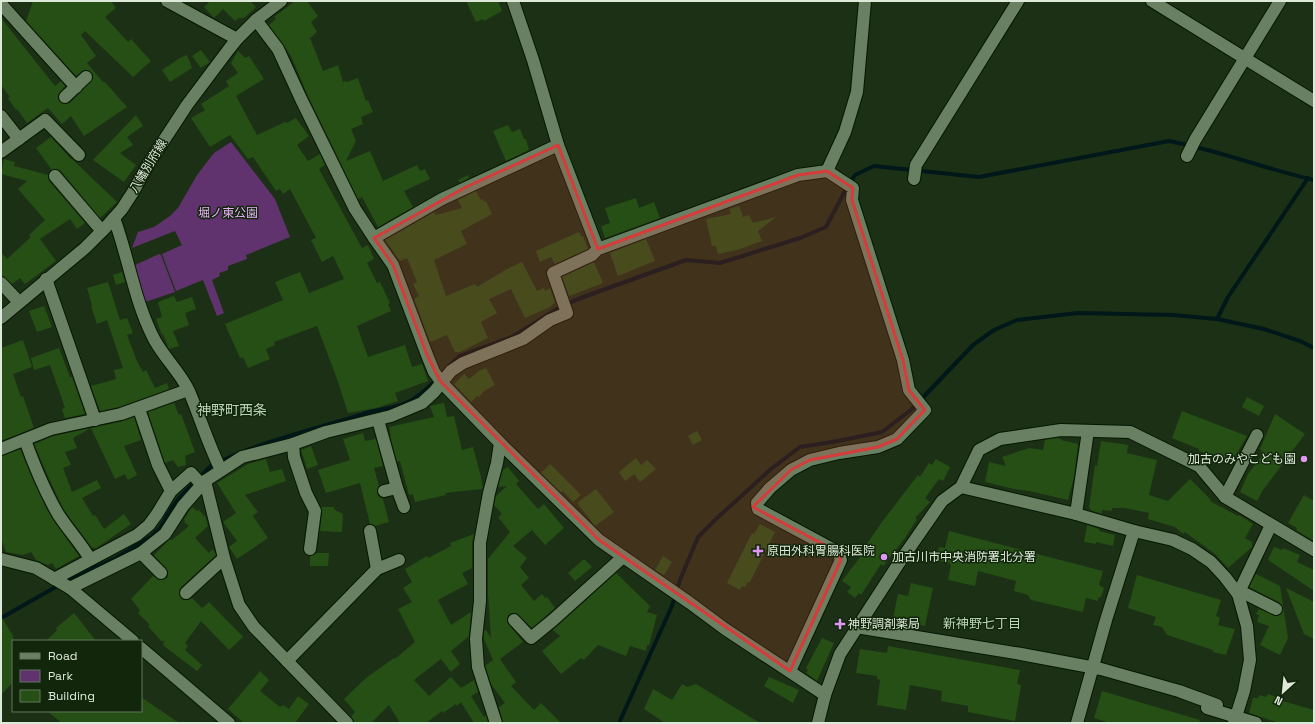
<svg xmlns="http://www.w3.org/2000/svg" width="1315" height="724" font-family="'Space Grotesk','Noto Sans JP',sans-serif">
	<rect width="100%" height="100%" fill="#1c3015"/>
	<!-- green -->
	<g fill="#60336e">
		<polygon points="231,142 275,199 290,237 246,255 247,259 228,266 228,270 219,273 220,276 212,280 224,313 217,316 203,280 176,291 162,254 182,245 175,231 132,248 138,232 154,227 170,216 178,208 197,175 214,153"/>
		<polygon points="159,254 161,255 175,292 145,302 133,266"/>
	</g>
	<g fill="none" stroke-linecap="round" stroke-linejoin="round">
		<!-- stream -->
		<g stroke="#001819" stroke-width="4">
			<polyline points="1217,319 1228,297 1308,178"/>
			<path d="M450,365L460,356L512,337L557,309L578,299L686,260L720,263L800,238L826,227L845,191L855,175L874,166L979,177L1169,141C1218,150 1265,169 1314,180"/>
			<path d="M247,450C288,435 329,425 370,412C383,409 396,408 408,402C419,397 429,387 437,379"/>
			<polyline points="1,618 75,576 116,558 151,537 160,528 173,506 180,497 212,465 239,453"/>
			<polyline points="619,723 672,606 680,580 698,537 716,519 771,469 800,447 838,441 882,432 911,410 973,345 994,330 1017,320 1078,313 1173,315 1217,319 1264,329 1300,341 1314,348"/>
		</g>
	</g>
	<!-- building -->
	<g fill="#254f15">
		<polygon points="33,1 111,1 116,8 105,17 128,42 131,39 151,61 133,77 85,31 81,35 96,56 87,63 103,82 104,81 127,107 84,136 71,116 62,124 48,108 27,123 17,109 16,110 8,98 10,97 1,85 1,18 55,86 61,81 65,86 58,95 58,99 60,102 63,104 70,103 93,79 93,75 91,72 88,70 84,70 76,76 26,21"/>
		<polygon points="210,1 250,1 256,7 244,18 239,18 235,21 223,9 214,18 204,7"/>
		<polygon points="295,1 307,1 318,16 311,22 317,32 310,38 323,71 338,65 343,82 346,81 347,82 358,78 366,101 368,100 373,112 361,117 363,124 351,129 356,141 346,161 370,151 383,181 417,165 420,171 425,169 430,179 404,191 413,207 378,227 362,197 358,199 308,96 291,56 269,25 276,19 274,17"/>
		<polygon points="466,1 498,1 502,11 484,21 483,19 476,22"/>
		<polygon points="201,50 210,62 201,68 192,56"/>
		<polygon points="238,51 245,58 249,56 264,79 236,96 257,135 285,122 287,123 296,118 309,136 297,145 308,161 320,154 325,165 319,169 362,248 368,245 374,259 367,263 377,283 380,282 390,303 388,304 391,311 357,326 368,357 405,345 412,367 422,364 428,381 395,393 398,401 376,408 348,413 337,379 317,326 274,342 275,345 266,349 270,359 248,368 243,357 240,358 225,324 283,300 275,282 300,272 309,293 344,279 333,256 322,262 311,240 316,238 290,189 283,194 280,189 276,191 253,157 248,159 230,135 210,147 191,118 205,110 201,104 229,86 226,81 238,73 231,63"/>
		<polygon points="187,55 192,68 170,82 162,70 180,58"/>
		<polygon points="136,115 143,126 127,137 133,145 120,153 136,165 124,182 93,160"/>
		<polygon points="508,125 512,132 520,129 524,139 526,139 529,150 506,161 493,131"/>
		<polygon points="51,137 71,159 72,159 117,202 100,218 61,171 57,169 52,170 36,148"/>
		<polygon points="4,159 15,162 14,166 48,175 49,181 85,223 77,229 70,219 40,239 56,261 25,284 20,278 12,284 1,275 1,252 7,259 31,237 29,235 45,220 18,189 27,181 1,174"/>
		<polygon points="468,175 469,178 460,183 458,180"/>
		<polygon points="476,191 481,200 483,199 484,202 486,201 492,214 461,231 467,244 434,260 446,296 475,284 477,287 507,269 522,262 537,291 544,288 545,291 550,288 555,303 551,305 552,306 525,318 511,289 489,299 497,313 481,322 488,338 460,352 455,352 447,335 430,342 414,299 419,296 413,284 417,282 407,258 400,261 385,240 434,212 436,215 462,208 458,200"/>
		<polygon points="636,198 639,208 654,202 660,218 605,238 601,226 610,223 605,208"/>
		<polygon points="739,206 743,217 749,215 753,223 776,217 758,231 762,241 737,250 718,254 716,246 712,246 706,219 731,214 729,209"/>
		<polygon points="579,232 581,236 583,236 588,249 555,264 551,257 540,262 536,251"/>
		<polygon points="646,239 655,261 618,276 610,253"/>
		<polygon points="594,262 603,283 569,296 562,277"/>
		<polygon points="122,272 125,282 116,285 113,275"/>
		<polygon points="108,282 120,320 127,318 133,333 127,335 137,361 143,372 146,370 155,388 167,383 169,389 119,407 100,411 91,386 116,379 114,370 123,368 107,320 97,324 91,306 92,305 87,288"/>
		<polygon points="174,296 177,302 192,297 196,309 185,313 189,325 173,331 179,346 169,349 163,334 162,335 156,319 162,317 158,302"/>
		<polygon points="44,306 52,327 37,332 29,311"/>
		<polygon points="23,340 32,367 13,374 21,397 23,396 34,428 1,441 1,348"/>
		<polygon points="59,348 70,377 72,377 85,414 65,418 62,409 65,408 50,365 34,370 31,358"/>
		<polygon points="486,368 495,385 484,391 479,397 477,396 471,402 454,384 464,374 469,379 479,371"/>
		<polygon points="1247,397 1264,406 1259,416 1242,407"/>
		<polygon points="174,403 179,415 181,414 195,452 185,456 186,465 178,467 173,460 165,463 148,412"/>
		<polygon points="444,403 447,417 454,416 462,450 473,447 481,477 482,486 483,485 482,489 445,493 446,495 415,502 413,494 409,495 400,461 397,462 390,436 391,436 389,427 434,417 430,406"/>
		<polygon points="1182,411 1247,436 1234,458 1227,455 1225,460 1210,454 1209,455 1199,451 1199,449 1172,438"/>
		<polygon points="1275,414 1305,434 1263,490 1257,501 1240,492 1248,474 1262,456 1260,455 1262,451 1260,449"/>
		<polygon points="134,417 141,440 124,446 137,475 128,480 125,474 115,479 91,428 123,421"/>
		<polygon points="91,428 73,438 77,448 65,452 71,465 63,468 72,492 97,480 101,488 82,498 93,516 95,515 104,529 124,514 131,524 95,549 94,547 92,548 64,510 51,483 34,444 53,436"/>
		<polygon points="697,431 702,440 693,445 688,436"/>
		<polygon points="363,433 365,441 376,439 383,466 374,468 379,486 377,492 378,496 383,499 389,522 375,526 370,524 360,483 326,493 318,470 350,460 343,439"/>
		<polygon points="1057,438 1061,439 1061,440 1078,444 1074,477 1068,500 1029,491 1014,489 985,482 989,462 1006,466 1002,457 1029,448 1043,450 1045,440"/>
		<polygon points="1101,441 1128,445 1127,453 1157,460 1149,495 1168,501 1190,479 1211,500 1210,501 1238,516 1239,515 1253,524 1245,538 1252,542 1252,547 1228,568 1215,554 1185,532 1183,534 1175,527 1148,519 1149,513 1125,508 1112,508 1112,511 1102,510 1102,514 1090,510 1091,508 1089,508 1095,465 1097,466"/>
		<polygon points="311,446 318,465 307,469 301,450"/>
		<polygon points="20,449 33,480 46,508 56,524 79,556 56,569 52,563 48,565 36,560 31,552 23,555 6,552 1,538 1,456"/>
		<polygon points="636,458 641,465 647,460 656,469 640,482 634,474 625,481 619,472"/>
		<polygon points="266,459 270,472 282,469 286,481 245,495 258,512 253,516 268,538 237,559 229,547 237,541 223,522 236,513 217,483 248,464"/>
		<polygon points="936,459 950,467 943,481 939,479 925,498 930,502 915,518 917,519 905,538 883,566 881,564 861,595 859,593 855,598 847,592 851,587 842,581 864,552 862,551 882,522 918,475 920,477 929,463 932,465"/>
		<polygon points="550,464 581,495 573,502 563,491 561,493 541,473"/>
		<polygon points="508,467 519,481 516,484 538,509 544,504 564,528 545,545 532,530 513,546 527,558 520,567 529,578 521,585 534,601 542,594 545,598 547,597 555,608 532,628 516,613 513,613 509,614 507,618 507,622 523,642 500,659 516,682 511,686 534,710 541,703 561,723 503,723 499,707 505,703 491,684 485,666 493,660 484,639 484,631 486,630 491,638 488,594 488,559 510,532 498,517 502,514 494,505 496,496 507,486 498,487 503,470"/>
		<polygon points="596,489 614,512 595,526 577,503"/>
		<polygon points="1304,495 1314,501 1314,541 1296,530 1297,528 1288,523"/>
		<polygon points="192,507 197,511 199,510 206,518 208,526 195,538 209,553 213,549 216,555 181,587 179,591 179,595 181,598 184,600 188,600 192,598 202,608 209,602 243,637 229,650 201,621 185,643 188,646 185,650 202,665 197,671 164,646 163,643 165,641 161,641 148,626 150,625 138,613 140,610 131,599 153,576 159,580 167,578 168,575 168,571 154,555 170,539 172,540 189,526 184,522 185,521 184,519"/>
		<polygon points="321,507 334,507 335,510 343,514 342,532 320,531 322,512"/>
		<polygon points="760,524 775,532 750,582 748,582 745,587 742,586 740,590 727,583 752,533 754,534"/>
		<polygon points="1087,525 1099,529 1099,531 1115,535 1113,546 1096,542 1096,544 1084,542"/>
		<polygon points="949,531 1103,571 1099,585 1104,588 1101,597 1098,598 1098,601 1086,598 1083,612 1031,600 1028,595 1014,591 1016,581 978,571 975,586 948,580 951,564 936,560 939,547 945,548"/>
		<polygon points="474,534 472,543 472,568 462,573 468,584 438,600 451,625 471,612 469,636 451,651 460,664 451,672 441,659 414,680 429,696 451,677 461,688 474,680 478,692 471,696 484,717 486,715 488,723 474,723 461,702 457,706 456,704 443,713 442,711 426,723 400,723 389,705 371,723 356,723 351,717 355,712 344,699 366,678 394,658 395,659 415,642 398,609 412,602 403,588 412,582 405,569 427,556 428,558 451,546 450,543"/>
		<polygon points="1274,547 1282,550 1283,548 1300,555 1297,562 1314,570 1314,591 1268,560"/>
		<polygon points="316,553 329,553 328,566 310,566 310,556"/>
		<polygon points="663,556 672,562 664,575 655,570"/>
		<polygon points="584,559 592,567 575,581 568,573"/>
		<polygon points="616,573 650,606 647,612 657,615 649,645 647,645 646,651 630,646 626,656 598,645 584,660 581,658 561,674 542,651 560,636 553,630"/>
		<polygon points="1256,574 1280,586 1288,638 1280,655 1260,645 1269,626 1257,622 1259,615 1256,614 1259,609 1277,616 1282,613 1283,608 1279,602 1249,587"/>
		<polygon points="1137,575 1221,600 1216,616 1220,618 1218,625 1235,629 1226,655 1213,652 1213,650 1167,635 1162,627 1153,625 1156,617 1128,608"/>
		<polygon points="911,583 933,588 925,626 893,618 898,594 908,596"/>
		<polygon points="1286,588 1314,602 1314,639 1304,634"/>
		<polygon points="74,613 96,641 46,641 57,630 56,628"/>
		<polygon points="1,616 13,636 13,682 1,695"/>
		<polygon points="822,638 834,643 817,681 806,673 808,670 806,668"/>
		<polygon points="888,646 1020,670 1017,684 1021,685 1015,721 968,712 968,706 941,701 942,691 910,685 906,710 877,705 880,680 877,679 877,676 856,673 860,649 887,653"/>
		<polygon points="260,671 269,680 260,691 280,707 283,705 289,709 298,696 309,704 295,723 244,723 228,709"/>
		<polygon points="769,677 799,690 793,703 764,686"/>
		<polygon points="682,684 687,687 696,684 760,723 665,723 644,709 653,689 672,700"/>
		<polygon points="1102,691 1200,720 1199,723 1110,723 1094,718"/>
		<polygon points="1268,694 1279,698 1279,700 1314,710 1314,723 1279,723 1249,713 1253,698 1258,698 1260,695 1266,697"/>
		<polygon points="141,697 179,723 62,723 47,711 141,711"/>
	</g>
	<g fill="none" stroke-linecap="round" stroke-linejoin="round">
		<!-- street casing -->
		<g stroke="#051701" stroke-width="14">
			<g id="street">
				<polyline points="167,1 237,39"/>
				<polyline points="1152,1 1314,101"/>
				<polyline points="1,4 76,87"/>
				<polyline points="256,20 278,49 301,99 355,209 374,238 393,265 427,355 434,372 442,383 500,443 599,540 690,603 725,629 825,695"/>
				<polyline points="65,97 86,77"/>
				<polyline points="1,116 19,139"/>
				<polyline points="558,145 598,249"/>
				<polyline points="1,152 45,120 79,155"/>
				<polyline points="1187,156 1195,140 1280,1"/>
				<polyline points="827,171 845,132 857,92 865,1"/>
				<polyline points="55,176 102,231"/>
				<polyline points="914,179 916,165 1018,1"/>
				<path d="M114,218C128,256 134,298 152,335C161,355 179,370 189,391C200,417 208,444 221,470"/>
				<polyline points="374,238 442,199 558,145 533,60 513,1"/>
				<polyline points="46,279 95,420"/>
				<polyline points="1,283 19,302"/>
				<polyline points="139,409 158,465 171,491"/>
				<polyline points="378,420 397,488 404,507"/>
				<path d="M25,440C34,465 44,490 58,514C68,530 81,543 90,559"/>
				<polyline points="293,444 294,457 306,493 315,511 310,549"/>
				<polyline points="1,449 51,429 121,414 188,390"/>
				<polyline points="205,481 224,558 239,605 254,627 347,723"/>
				<polyline points="961,487 1076,514 1134,531 1173,540 1192,549 1211,562 1225,577 1238,594 1247,626 1250,660 1244,691 1234,723"/>
				<polyline points="384,491 397,488"/>
				<polyline points="1225,497 1257,435"/>
				<polyline points="1076,514 1088,431"/>
				<polyline points="141,553 161,573"/>
				<polyline points="1,559 36,568 70,588 133,641"/>
				<polyline points="377,569 399,560"/>
				<polyline points="54,579 137,535 149,525 157,514 171,491 191,473 202,485"/>
				<polyline points="70,588 141,553 165,534 183,506 205,481 242,457 293,444 326,432 391,416 422,403 434,392 451,371 463,363 523,339 550,320 567,313 553,273 592,255 598,249 798,175 827,171 853,188 852,200 903,360 909,390 925,410 897,439 878,447 839,453 810,460 791,470 770,488 757,503 758,509 838,552 841,560 790,671"/>
				<polyline points="1240,591 1276,609"/>
				<polyline points="186,593 224,558"/>
				<polyline points="1238,594 1271,525"/>
				<polyline points="514,620 531,638 553,620 623,557"/>
				<polyline points="856,627 1021,654 1101,669 1179,691 1217,705"/>
				<polyline points="141,648 229,723"/>
				<polyline points="287,661 377,569 370,531"/>
				<polyline points="1207,708 1256,723"/>
				<polyline points="496,723 478,667 476,639 480,601 480,543 489,493 497,463 500,443"/>
				<polyline points="818,723 825,695 840,654 899,563 942,501 961,487 979,450 1000,439 1061,430 1130,432 1199,466 1225,497 1314,550"/>
				<polyline points="1077,723 1106,620 1134,531"/>
			</g>
		</g>
		<!-- secondary casing -->
		<g stroke="#051701" stroke-width="14">
			<polyline id="secondary" points="1,318 85,248 106,227 122,209 133,192 149,163 187,105 229,49 237,39 256,20 281,1"/>
		</g>
		<!-- street -->
		<use href="#street" stroke="#698062" stroke-width="12"/>
		<!-- secondary -->
		<use href="#secondary" stroke="#698062" stroke-width="12"/>
	</g>
	<!-- marked area -->
	<path fill="#d73b3a" fill-opacity="0.2" stroke="#d73b3a" stroke-width="3" stroke-linejoin="round" d="M558,145L598,249L798,175L827,171L853,188L852,200L903,360L909,390L925,410L897,439L878,447L810,460L791,470L753,507L838,552L841,560L790,671L599,540L440,381L427,355L393,265L374,238L466,187Z"/>
	<!-- markers -->
	<g fill="#de98f3" stroke="#12260c" stroke-width="1.5">
		<circle cx="1304" cy="459" r="4"/>
		<path d="M756 545h4v4h4v4h-4v4h-4v-4h-4v-4h4z"/>
		<circle cx="884" cy="557" r="4"/>
		<path d="M838 618h4v4h4v4h-4v4h-4v-4h-4v-4h4z"/>
	</g>
	<g text-anchor="middle" dominant-baseline="central" stroke-width="3" stroke-linejoin="round" paint-order="stroke">
		<!-- street labels -->
		<g font-size="12" fill="#dde9d9" stroke="#12260c">
			<text transform="translate(148 166) rotate(-59)">八幡別府線</text>
		</g>
		<!-- park labels -->
		<g font-size="12" fill="#e7aff8" stroke="#12260c">
			<text x="228" y="213">堀ノ東公園</text>
		</g>
		<!-- poi labels -->
		<g font-size="12" fill="#dde9d9" stroke="#12260c" text-anchor="start">
			<text x="1296" y="459" text-anchor="end">加古のみやこども園</text>
			<text x="767" y="551">原田外科胃腸科医院</text>
			<text x="892" y="557">加古川市中央消防署北分署</text>
			<text x="848" y="624">神野調剤薬局</text>
		</g>
		<!-- neighbourhood labels -->
		<g font-size="13" fill="#bbd4b3" stroke="#12260c">
			<text x="982" y="623">新神野七丁目</text>
		</g>
		<!-- quarter labels -->
		<g font-size="14" fill="#bbd4b3" stroke="#12260c">
			<text x="232" y="410">神野町西条</text>
		</g>
	</g>
	<!-- border -->
	<rect width="1315" height="724" fill="none" stroke="#dde9d9" stroke-width="4"/>
	<!-- legend -->
	<rect x="12" y="640" width="130" height="72" fill="#12260c" stroke="#63745e"/>
	<rect x="20" y="653" width="20" height="6" fill="#698062" stroke="#63745e"/>
	<text x="48" y="660" font-size="12" fill="#dde9d9">Road</text>
	<rect x="20" y="670" width="20" height="12" fill="#60336e" stroke="#63745e"/>
	<text x="48" y="680" font-size="12" fill="#dde9d9">Park</text>
	<rect x="20" y="690" width="20" height="12" fill="#254f15" stroke="#63745e"/>
	<text x="48" y="700" font-size="12" fill="#dde9d9">Building</text>
	<!-- north arrow -->
	<g transform="translate(1283 692) rotate(207)" stroke="#12260c" stroke-width="3" paint-order="stroke">
	<path d="M0-3L7 15L0 10L-7 15Z" fill="#dde9d9"/>
	<text y="-6" font-size="11" font-weight="bold" text-anchor="middle" fill="#dde9d9">N</text>
	</g>
</svg>
